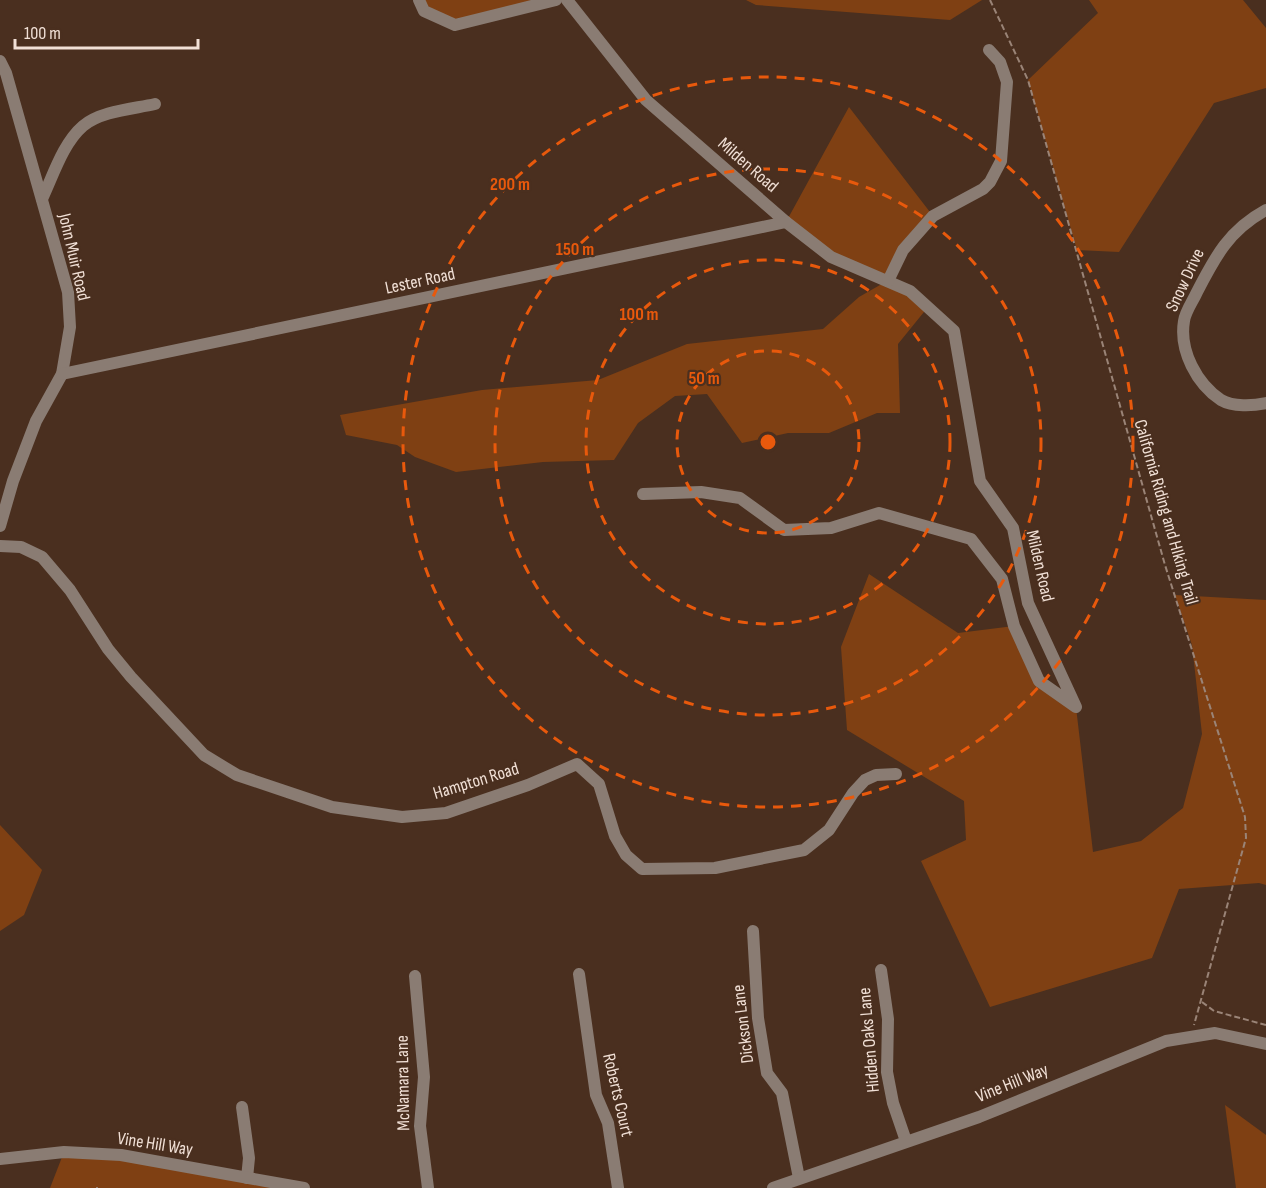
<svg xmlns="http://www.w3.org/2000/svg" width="1266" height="1188" font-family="'Sofia Sans Condensed',sans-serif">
	<rect width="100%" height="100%" fill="#4a2f1f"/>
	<!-- green -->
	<g fill="#7f4013">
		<polygon points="419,0 556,0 455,25"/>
		<polygon points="746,0 982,0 950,20 756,5"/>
		<polygon points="1089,0 1243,0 1266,28 1266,88 1214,103 1119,252 1077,250 1028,80 1098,13"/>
		<polygon points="849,107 933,216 888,281 928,307 898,344 900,413 877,413 829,433 788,433 742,443 707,394 675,396 638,423 614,460 543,462 456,472 415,457 397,445 346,435 340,415 482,390 598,380 687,344 823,329 859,297 887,281 831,257 786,222"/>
		<polygon points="869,574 958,633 1014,626 1039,681 1076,707 1093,852 1141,841 1183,808 1202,734 1192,645 1175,595 1266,600 1266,885 1259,883 1179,889 1152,958 990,1007 921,861 966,840 964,801 847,730 841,647"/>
		<polygon points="0,825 42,870 24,915 0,931"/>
		<polygon points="1225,1105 1266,1135 1266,1188 1236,1188"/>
		<polygon points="64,1152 304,1188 50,1188"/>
	</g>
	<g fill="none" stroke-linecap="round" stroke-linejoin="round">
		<!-- path -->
		<g stroke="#9a8477" stroke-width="2" stroke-dasharray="6 3" stroke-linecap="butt">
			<polyline points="990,0 1028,80 1165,565 1245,817 1246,838 1194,1025"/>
			<polyline points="1202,1002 1214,1011 1266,1025"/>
			<polyline points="96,1188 98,1188"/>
		</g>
		<!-- minor -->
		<g stroke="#8a7c73" stroke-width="12">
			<polyline points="419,0 424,11 455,25 556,0"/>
			<polyline points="567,0 646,100 786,222 831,257 910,291 954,331 980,481 1013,528 1028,603 1076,707 1039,681 1014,626 1002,579 971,539 879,513 831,528 784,530 740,498 701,492 643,494"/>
			<polyline points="0,61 6,73 68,292 70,327 62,374 36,421 13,481 0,526"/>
			<path d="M42,199C53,176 63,143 83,126C101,111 133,109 155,104"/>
			<path d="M1266,210C1229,230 1215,257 1197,292C1193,301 1185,312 1184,321C1179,351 1197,384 1221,400C1233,407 1253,406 1266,403"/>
			<polyline points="888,281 903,250 933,216 983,189 990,182 1001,161 1007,82 1000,62 989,50"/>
			<polyline points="62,374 786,222"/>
			<polyline points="0,546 21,547 42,557 70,590 108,649 131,677 204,755 237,775 332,807 402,817 446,813 528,785 577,764 599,784 615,836 626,855 642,869 715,868 804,850 829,830 853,793 865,780 876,775 896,774"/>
			<polyline points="753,931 758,1018 767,1073 782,1093 799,1178"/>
			<polyline points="881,970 888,1019 887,1072 893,1103 906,1141"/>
			<polyline points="579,974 596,1095 608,1123 618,1188"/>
			<polyline points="415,976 424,1077 420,1126 428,1188"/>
			<polyline points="242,1107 249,1158 247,1178"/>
			<polyline points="0,1159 64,1152 121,1155 304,1188"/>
			<polyline points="773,1188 979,1117 1166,1041 1215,1033 1266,1044"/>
		</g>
	</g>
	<!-- distance rings -->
	<g fill="none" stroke="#e8590c" stroke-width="3" stroke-dasharray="10 8">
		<circle cx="768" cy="442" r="91"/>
		<circle cx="768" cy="442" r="182"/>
		<circle cx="768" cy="442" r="273"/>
		<circle cx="768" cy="442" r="365"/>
	</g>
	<g text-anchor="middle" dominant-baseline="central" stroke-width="4.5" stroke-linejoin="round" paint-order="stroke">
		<!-- street labels -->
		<g font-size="18" fill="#f1e0d6" stroke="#4a2f1f">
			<text transform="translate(748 165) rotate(41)">Milden Road</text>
			<text transform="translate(74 257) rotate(77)">John Muir Road</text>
			<text transform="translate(1185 280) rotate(-65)">Snow Drive</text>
			<text transform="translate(420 281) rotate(-12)">Lester Road</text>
			<text transform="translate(1166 512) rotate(74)">California Riding and HIking Trail</text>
			<text transform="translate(1040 566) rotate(77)">Milden Road</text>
			<text transform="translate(476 781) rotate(-17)">Hampton Road</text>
			<text transform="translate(743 1024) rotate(-97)">Dickson Lane</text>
			<text transform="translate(869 1040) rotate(-95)">Hidden Oaks Lane</text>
			<text transform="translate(403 1083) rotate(-91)">McNamara Lane</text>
			<text transform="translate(1012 1083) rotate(-22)">Vine Hill Way</text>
			<text transform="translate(618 1095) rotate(77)">Roberts Court</text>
			<text transform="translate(155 1144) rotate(9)">Vine Hill Way</text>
		</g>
	</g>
	<circle cx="768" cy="442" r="9" fill="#e8590c" stroke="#4a2f1f" stroke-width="3"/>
	<g font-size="18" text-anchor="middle" font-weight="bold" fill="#e8590c" stroke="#4a2f1f" stroke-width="4.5" stroke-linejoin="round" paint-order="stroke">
		<text x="510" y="190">200 m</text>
		<text x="575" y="255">150 m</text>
		<text x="639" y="320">100 m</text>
		<text x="704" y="384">50 m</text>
	</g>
	<!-- scale -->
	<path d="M15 39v9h183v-9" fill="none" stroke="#f1e0d6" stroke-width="3"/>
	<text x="24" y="39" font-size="18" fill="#f1e0d6" stroke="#4a2f1f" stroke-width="4.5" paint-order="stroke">100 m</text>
</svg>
